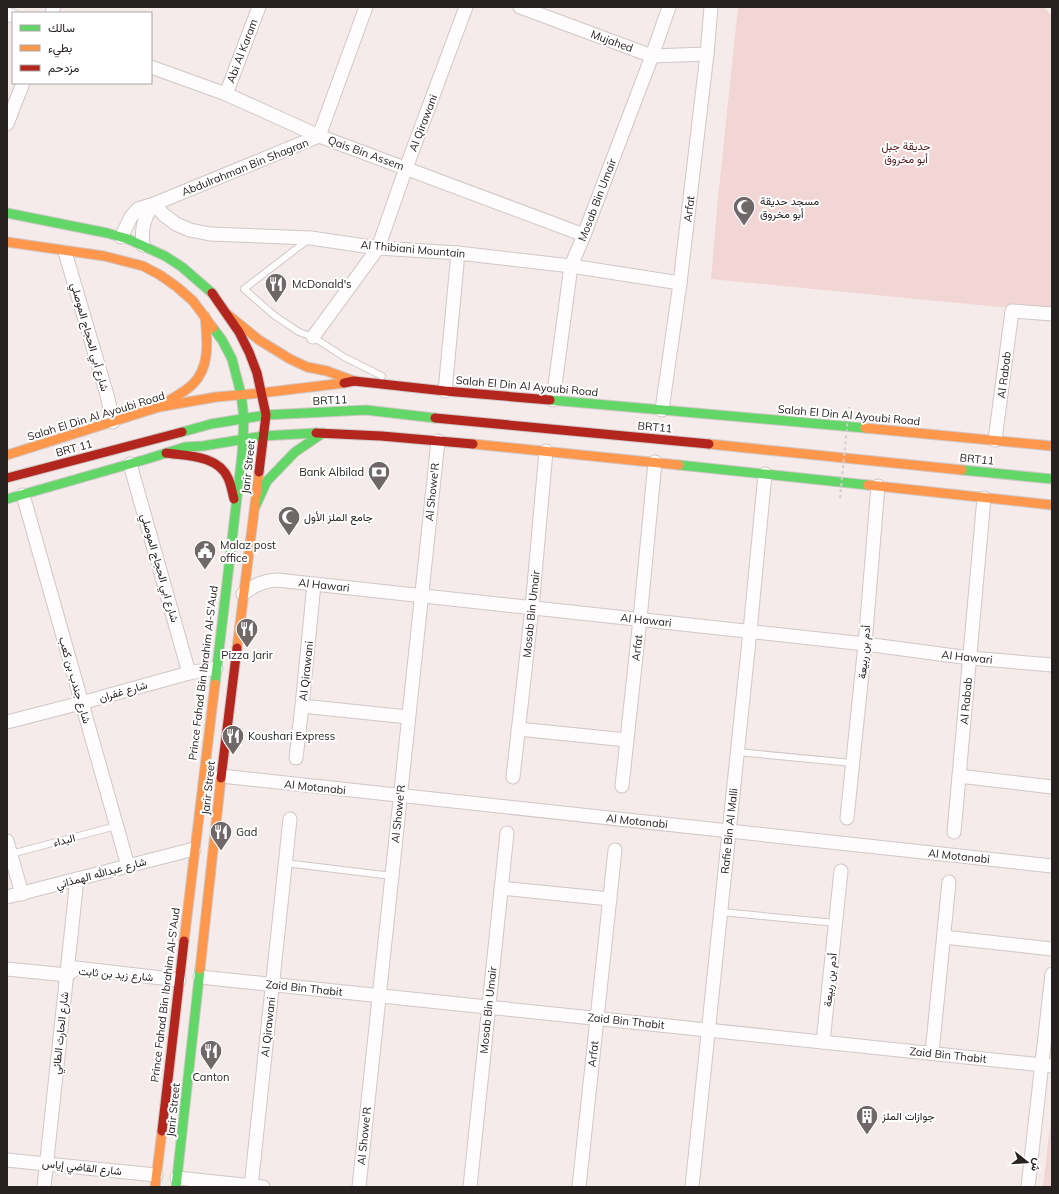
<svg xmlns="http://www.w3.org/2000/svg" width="1059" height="1194" font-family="Mulish,Vazirmatn,sans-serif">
	<rect width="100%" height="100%" fill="#f6ebeb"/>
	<!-- green -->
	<g fill="#f2d5d5">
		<polygon points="738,7 1044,7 1052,16 1052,312 711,279 717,208"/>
		<polygon points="1052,1109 1052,1187 1043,1187"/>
	</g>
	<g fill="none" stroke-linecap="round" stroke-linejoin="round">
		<!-- lane casing -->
		<g stroke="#d0c7c7" stroke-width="8">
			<g id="lane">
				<polyline points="309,239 244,289 275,316 299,332 313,337 344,357 382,376"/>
				<polyline points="737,752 852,763"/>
				<polyline points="11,854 116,826"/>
				<polyline points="285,863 392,876"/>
				<polyline points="721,912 836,923"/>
			</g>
		</g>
		<!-- street casing -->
		<g stroke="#d0c7c7" stroke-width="15">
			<g id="street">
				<polyline points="520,7 652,56 707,54"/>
				<polyline points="52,13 54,7"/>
				<polyline points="7,14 13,16"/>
				<polyline points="151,67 226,94 319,136 584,235"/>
				<polyline points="226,94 259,7"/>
				<polyline points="7,124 23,83"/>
				<polyline points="154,204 164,215 176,224 190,230 210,234 311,238 378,248 458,253 571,266 680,283"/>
				<polyline points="121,237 131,217 135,212 138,209 154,204 319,136 366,7"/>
				<path d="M143,245C141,228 144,217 154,204"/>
				<polyline points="65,252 107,395 113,422"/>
				<polyline points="313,337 378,248 406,168 466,7"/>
				<polyline points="445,391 458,253"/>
				<polyline points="553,400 571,266 584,235 652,56 669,7"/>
				<polyline points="662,410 680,283 707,54 711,7"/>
				<polyline points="995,440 1012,311 1052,314"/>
				<polyline points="130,464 189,673"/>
				<polyline points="23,495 128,866"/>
				<path d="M243,594C253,585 263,581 277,580L865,644L970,658L1052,665"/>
				<polyline points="302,706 408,717"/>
				<polyline points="7,722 81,703 189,673 216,668"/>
				<polyline points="518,729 627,740"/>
				<polyline points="296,758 302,706 314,584"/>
				<polyline points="221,776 1052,866"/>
				<polyline points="959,776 1052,787"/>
				<polyline points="513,777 532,608 546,451"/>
				<polyline points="622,786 640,619 655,462"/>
				<polyline points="847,818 865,644 878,486"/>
				<polyline points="954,832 984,498"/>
				<polyline points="7,841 22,894"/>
				<polyline points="501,888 610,899"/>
				<polyline points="7,897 194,849"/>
				<polyline points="944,937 1052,949"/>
				<polyline points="7,969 67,975 76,968 179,980"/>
				<polyline points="200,977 1052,1066"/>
				<polyline points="823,1042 841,871"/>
				<polyline points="932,1053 949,882"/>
				<polyline points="7,1160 156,1175"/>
				<polyline points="177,1178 263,1187"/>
				<polyline points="44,1187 77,879"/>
				<polyline points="251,1187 290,819"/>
				<polyline points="359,1187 438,441"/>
				<polyline points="470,1187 507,833"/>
				<polyline points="579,1187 615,850"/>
				<polyline points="692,1187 750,631 765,474"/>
				<polyline points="1028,1187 1052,974"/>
			</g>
		</g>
		<!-- fast casing -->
		<g stroke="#d0c7c7" stroke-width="11">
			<g id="fast">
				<polyline points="7,213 107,233 128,239 165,256 182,267 212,293"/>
				<polyline points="213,328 222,340 232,359 241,394 244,418 242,455 215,684"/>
				<polyline points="550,400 865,428"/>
				<polyline points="182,432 211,424 266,415 366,410 435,418"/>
				<polyline points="679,465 868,485"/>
				<polyline points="962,470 1052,479"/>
				<polyline points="7,499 147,459 185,447 203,446 263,436 316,433"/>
				<polyline points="255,507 267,481 295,452 323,433"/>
				<polyline points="176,1187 200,969"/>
			</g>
		</g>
		<!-- slow casing -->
		<g stroke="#d0c7c7" stroke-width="11">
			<g id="slow">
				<polyline points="7,242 104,256 143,266 160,275 177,287 193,301 213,328"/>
				<polyline points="227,314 259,340 290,359 307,367 327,371 354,381"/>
				<path d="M165,403C174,397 185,392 193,384C211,366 207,339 205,316"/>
				<polyline points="865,428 1052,446"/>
				<polyline points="473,444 679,465"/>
				<polyline points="709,444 962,470"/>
				<polyline points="7,455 159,407 216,397 261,393 344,383"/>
				<polyline points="868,485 1052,505"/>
				<polyline points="237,648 259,472"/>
				<polyline points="184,941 215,684"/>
				<polyline points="200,969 221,778"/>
				<polyline points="155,1187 162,1131"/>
			</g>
		</g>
		<!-- jam casing -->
		<g stroke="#d0c7c7" stroke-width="11">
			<g id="jam">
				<polyline points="212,293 239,332 249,352 257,373 266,415 259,472"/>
				<polyline points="344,383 354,381 445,391 550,400"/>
				<polyline points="435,418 709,444"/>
				<polyline points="316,433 381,436 473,444"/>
				<path d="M166,453C187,456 218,455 228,478C231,484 232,492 234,499"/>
				<polyline points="7,478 182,432"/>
				<polyline points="221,778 237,648"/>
				<polyline points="162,1131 184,941"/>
			</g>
		</g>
		<!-- lane -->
		<use href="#lane" stroke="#fefcfc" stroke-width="6"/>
		<!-- street -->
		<use href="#street" stroke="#fefcfc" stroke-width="13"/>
		<!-- fast -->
		<use href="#fast" stroke="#63d668" stroke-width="9"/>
		<!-- slow -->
		<use href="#slow" stroke="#ff974d" stroke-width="9"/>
		<!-- jam -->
		<use href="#jam" stroke="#b3261e" stroke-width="9"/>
		<!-- path-bridge -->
		<polyline stroke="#d2cece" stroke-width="2" stroke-dasharray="3 3" stroke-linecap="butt" points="840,498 849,407"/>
	</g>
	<!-- icons -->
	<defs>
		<g id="mosque-pin" transform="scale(1.15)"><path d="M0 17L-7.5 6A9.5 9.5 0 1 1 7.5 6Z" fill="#706868" stroke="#fff"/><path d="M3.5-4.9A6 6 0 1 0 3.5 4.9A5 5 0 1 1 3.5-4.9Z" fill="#fff"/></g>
		<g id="restaurant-pin" transform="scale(1.15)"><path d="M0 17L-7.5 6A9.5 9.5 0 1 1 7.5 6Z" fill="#706868" stroke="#fff"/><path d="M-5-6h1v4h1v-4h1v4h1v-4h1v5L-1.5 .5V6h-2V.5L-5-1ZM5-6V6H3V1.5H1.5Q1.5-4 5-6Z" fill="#fff"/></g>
		<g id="bank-pin" transform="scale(1.15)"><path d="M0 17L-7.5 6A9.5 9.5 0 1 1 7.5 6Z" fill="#706868" stroke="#fff"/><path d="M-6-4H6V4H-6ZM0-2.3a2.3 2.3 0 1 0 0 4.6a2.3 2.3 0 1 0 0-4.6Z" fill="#fff"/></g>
		<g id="civic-pin" transform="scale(1.15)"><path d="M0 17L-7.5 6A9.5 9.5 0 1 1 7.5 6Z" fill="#706868" stroke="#fff"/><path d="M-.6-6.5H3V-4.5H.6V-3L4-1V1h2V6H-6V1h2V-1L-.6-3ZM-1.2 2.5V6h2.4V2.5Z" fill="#fff"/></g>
		<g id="building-pin" transform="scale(1.15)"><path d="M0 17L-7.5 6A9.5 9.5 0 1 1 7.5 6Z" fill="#706868" stroke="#fff"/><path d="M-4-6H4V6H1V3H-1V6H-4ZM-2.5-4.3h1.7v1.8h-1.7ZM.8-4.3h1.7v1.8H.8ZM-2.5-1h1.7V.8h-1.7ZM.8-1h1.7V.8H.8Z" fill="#fff"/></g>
	</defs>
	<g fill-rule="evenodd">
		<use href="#mosque-pin" x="744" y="207"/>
		<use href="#restaurant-pin" x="276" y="284"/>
		<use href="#bank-pin" x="379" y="472"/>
		<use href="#mosque-pin" x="289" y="517"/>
		<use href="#civic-pin" x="205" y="551"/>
		<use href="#restaurant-pin" x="247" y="629"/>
		<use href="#restaurant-pin" x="233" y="736"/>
		<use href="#restaurant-pin" x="221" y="832"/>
		<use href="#restaurant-pin" x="211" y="1051"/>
		<use href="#building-pin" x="867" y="1116"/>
	</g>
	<g text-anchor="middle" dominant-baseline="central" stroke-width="4" stroke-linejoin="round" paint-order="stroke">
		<!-- street labels -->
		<g font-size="11" fill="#282121" stroke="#fff">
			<text transform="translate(612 41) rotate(20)">Mujahed</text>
			<text transform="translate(242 51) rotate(-69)">Abi Al Karam</text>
			<text transform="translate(423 123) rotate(-69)">Al Qirawani</text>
			<text transform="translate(366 153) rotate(20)">Qais Bin Assem</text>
			<text transform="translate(245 167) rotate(-22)">Abdulrahman Bin Shagran</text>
			<text transform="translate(597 200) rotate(-69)">Mosab Bin Umair</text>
			<text transform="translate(689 209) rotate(-83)">Arfat</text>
			<text transform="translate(413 249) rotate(5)">Al Thibiani Mountain</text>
			<text transform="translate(90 337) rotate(74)">شارع أبي الحجاج الموصلي</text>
			<text transform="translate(1004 375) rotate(-83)">Al Rabab</text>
			<text transform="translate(527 386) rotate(5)">Salah El Din Al Ayoubi Road</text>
			<text transform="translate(330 400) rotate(-3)">BRT11</text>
			<text transform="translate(849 415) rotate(5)">Salah El Din Al Ayoubi Road</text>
			<text transform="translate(96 416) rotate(-17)">Salah El Din Al Ayoubi Road</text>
			<text transform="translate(655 427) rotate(5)">BRT11</text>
			<text transform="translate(74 448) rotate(-15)">BRT 11</text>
			<text transform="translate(977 459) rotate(6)">BRT11</text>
			<text transform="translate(248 467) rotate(-84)">Jarir Street</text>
			<text transform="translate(432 492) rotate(-84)">Al Showe'R</text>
			<text transform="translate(160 568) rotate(74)">شارع ابي الحجاج الموصلي</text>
			<text transform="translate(324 585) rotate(6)">Al Hawari</text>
			<text transform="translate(531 614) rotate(-84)">Mosab Bin Umair</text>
			<text transform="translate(646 620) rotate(6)">Al Hawari</text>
			<text transform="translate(637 648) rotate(-84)">Arfat</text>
			<text transform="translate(864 652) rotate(-85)">أدم بن ربيعة</text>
			<text transform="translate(967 657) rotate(6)">Al Hawari</text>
			<text transform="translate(306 671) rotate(-84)">Al Qirawani</text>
			<text transform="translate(203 673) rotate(-83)">Prince Fahad Bin Ibrahim Al-S'Aud</text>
			<text transform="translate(75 680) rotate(74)">شارع جندب بن كعب</text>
			<text transform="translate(123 691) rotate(-16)">شارع غفران</text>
			<text transform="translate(966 701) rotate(-85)">Al Rabab</text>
			<text transform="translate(315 787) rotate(6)">Al Motanabi</text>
			<text transform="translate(208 788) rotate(-84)">Jarir Street</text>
			<text transform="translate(398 814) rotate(-84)">Al Showe'R</text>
			<text transform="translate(637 821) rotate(6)">Al Motanabi</text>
			<text transform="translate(729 831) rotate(-84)">Rafie Bin Al Malli</text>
			<text transform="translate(64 840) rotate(-15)">البداء</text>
			<text transform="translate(959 856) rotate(6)">Al Motanabi</text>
			<text transform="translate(101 873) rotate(-15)">شارع عبدالله الهمذاني</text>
			<text transform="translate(116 974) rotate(5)">شارع زيد بن ثابت</text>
			<text transform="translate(830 980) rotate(-84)">أدم بن ربيعة</text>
			<text transform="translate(304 988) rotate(6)">Zaid Bin Thabit</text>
			<text transform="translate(165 995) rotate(-83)">Prince Fahad Bin Ibrahim Al-S'Aud</text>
			<text transform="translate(488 1010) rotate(-84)">Mosab Bin Umair</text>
			<text transform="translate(626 1021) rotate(6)">Zaid Bin Thabit</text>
			<text transform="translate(268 1027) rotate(-84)">Al Qirawani</text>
			<text transform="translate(60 1033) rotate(-84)">شارع الحارث الطائي</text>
			<text transform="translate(593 1054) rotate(-84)">Arfat</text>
			<text transform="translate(948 1055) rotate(6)">Zaid Bin Thabit</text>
			<text transform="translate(173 1110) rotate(-84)">Jarir Street</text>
			<text transform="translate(364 1136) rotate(-84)">Al Showe'R</text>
			<text transform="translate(82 1167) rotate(6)">شارع القاضي إياس</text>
		</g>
		<!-- park labels -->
		<g font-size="11" fill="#4b1419" stroke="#fff">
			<text x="906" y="146">حديقة جبل<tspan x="906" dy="13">أبو مخروق</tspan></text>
		</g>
		<!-- poi labels -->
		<g font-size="11" fill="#282121" stroke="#fff" text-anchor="start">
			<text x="760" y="201">مسجد حديقة<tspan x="760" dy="13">أبو مخروق</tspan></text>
			<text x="292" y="284">McDonald's</text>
			<text x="364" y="472" text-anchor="end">Bank Albilad</text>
			<text x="304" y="517">جامع الملز الأول</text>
			<text x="220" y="545">Malaz post<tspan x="220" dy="13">office</tspan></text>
			<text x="247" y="655" text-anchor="middle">Pizza Jarir</text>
			<text x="248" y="736">Koushari Express</text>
			<text x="236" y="832">Gad</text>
			<text x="211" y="1077" text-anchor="middle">Canton</text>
			<text x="882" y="1116">جوازات الملز</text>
		</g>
	</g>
	<!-- border -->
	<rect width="1059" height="1194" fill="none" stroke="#282121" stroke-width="16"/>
	<!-- legend -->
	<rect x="12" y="12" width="140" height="72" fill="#ffffff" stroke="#a9a6a6"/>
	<rect x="20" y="25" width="20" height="6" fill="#63d668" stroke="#a9a6a6"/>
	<text x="48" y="32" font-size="12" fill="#282121">سالك</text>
	<rect x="20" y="45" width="20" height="6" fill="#ff974d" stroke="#a9a6a6"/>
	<text x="48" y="52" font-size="12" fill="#282121">بطيء</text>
	<rect x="20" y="65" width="20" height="6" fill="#b3261e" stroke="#a9a6a6"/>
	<text x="48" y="72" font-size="12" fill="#282121">مزدحم</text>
	<!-- north arrow -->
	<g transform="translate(1027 1162) rotate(107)" stroke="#ffffff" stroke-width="3" paint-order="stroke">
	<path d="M0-3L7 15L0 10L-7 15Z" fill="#282121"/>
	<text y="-6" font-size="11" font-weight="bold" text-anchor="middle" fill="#282121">ش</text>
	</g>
</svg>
